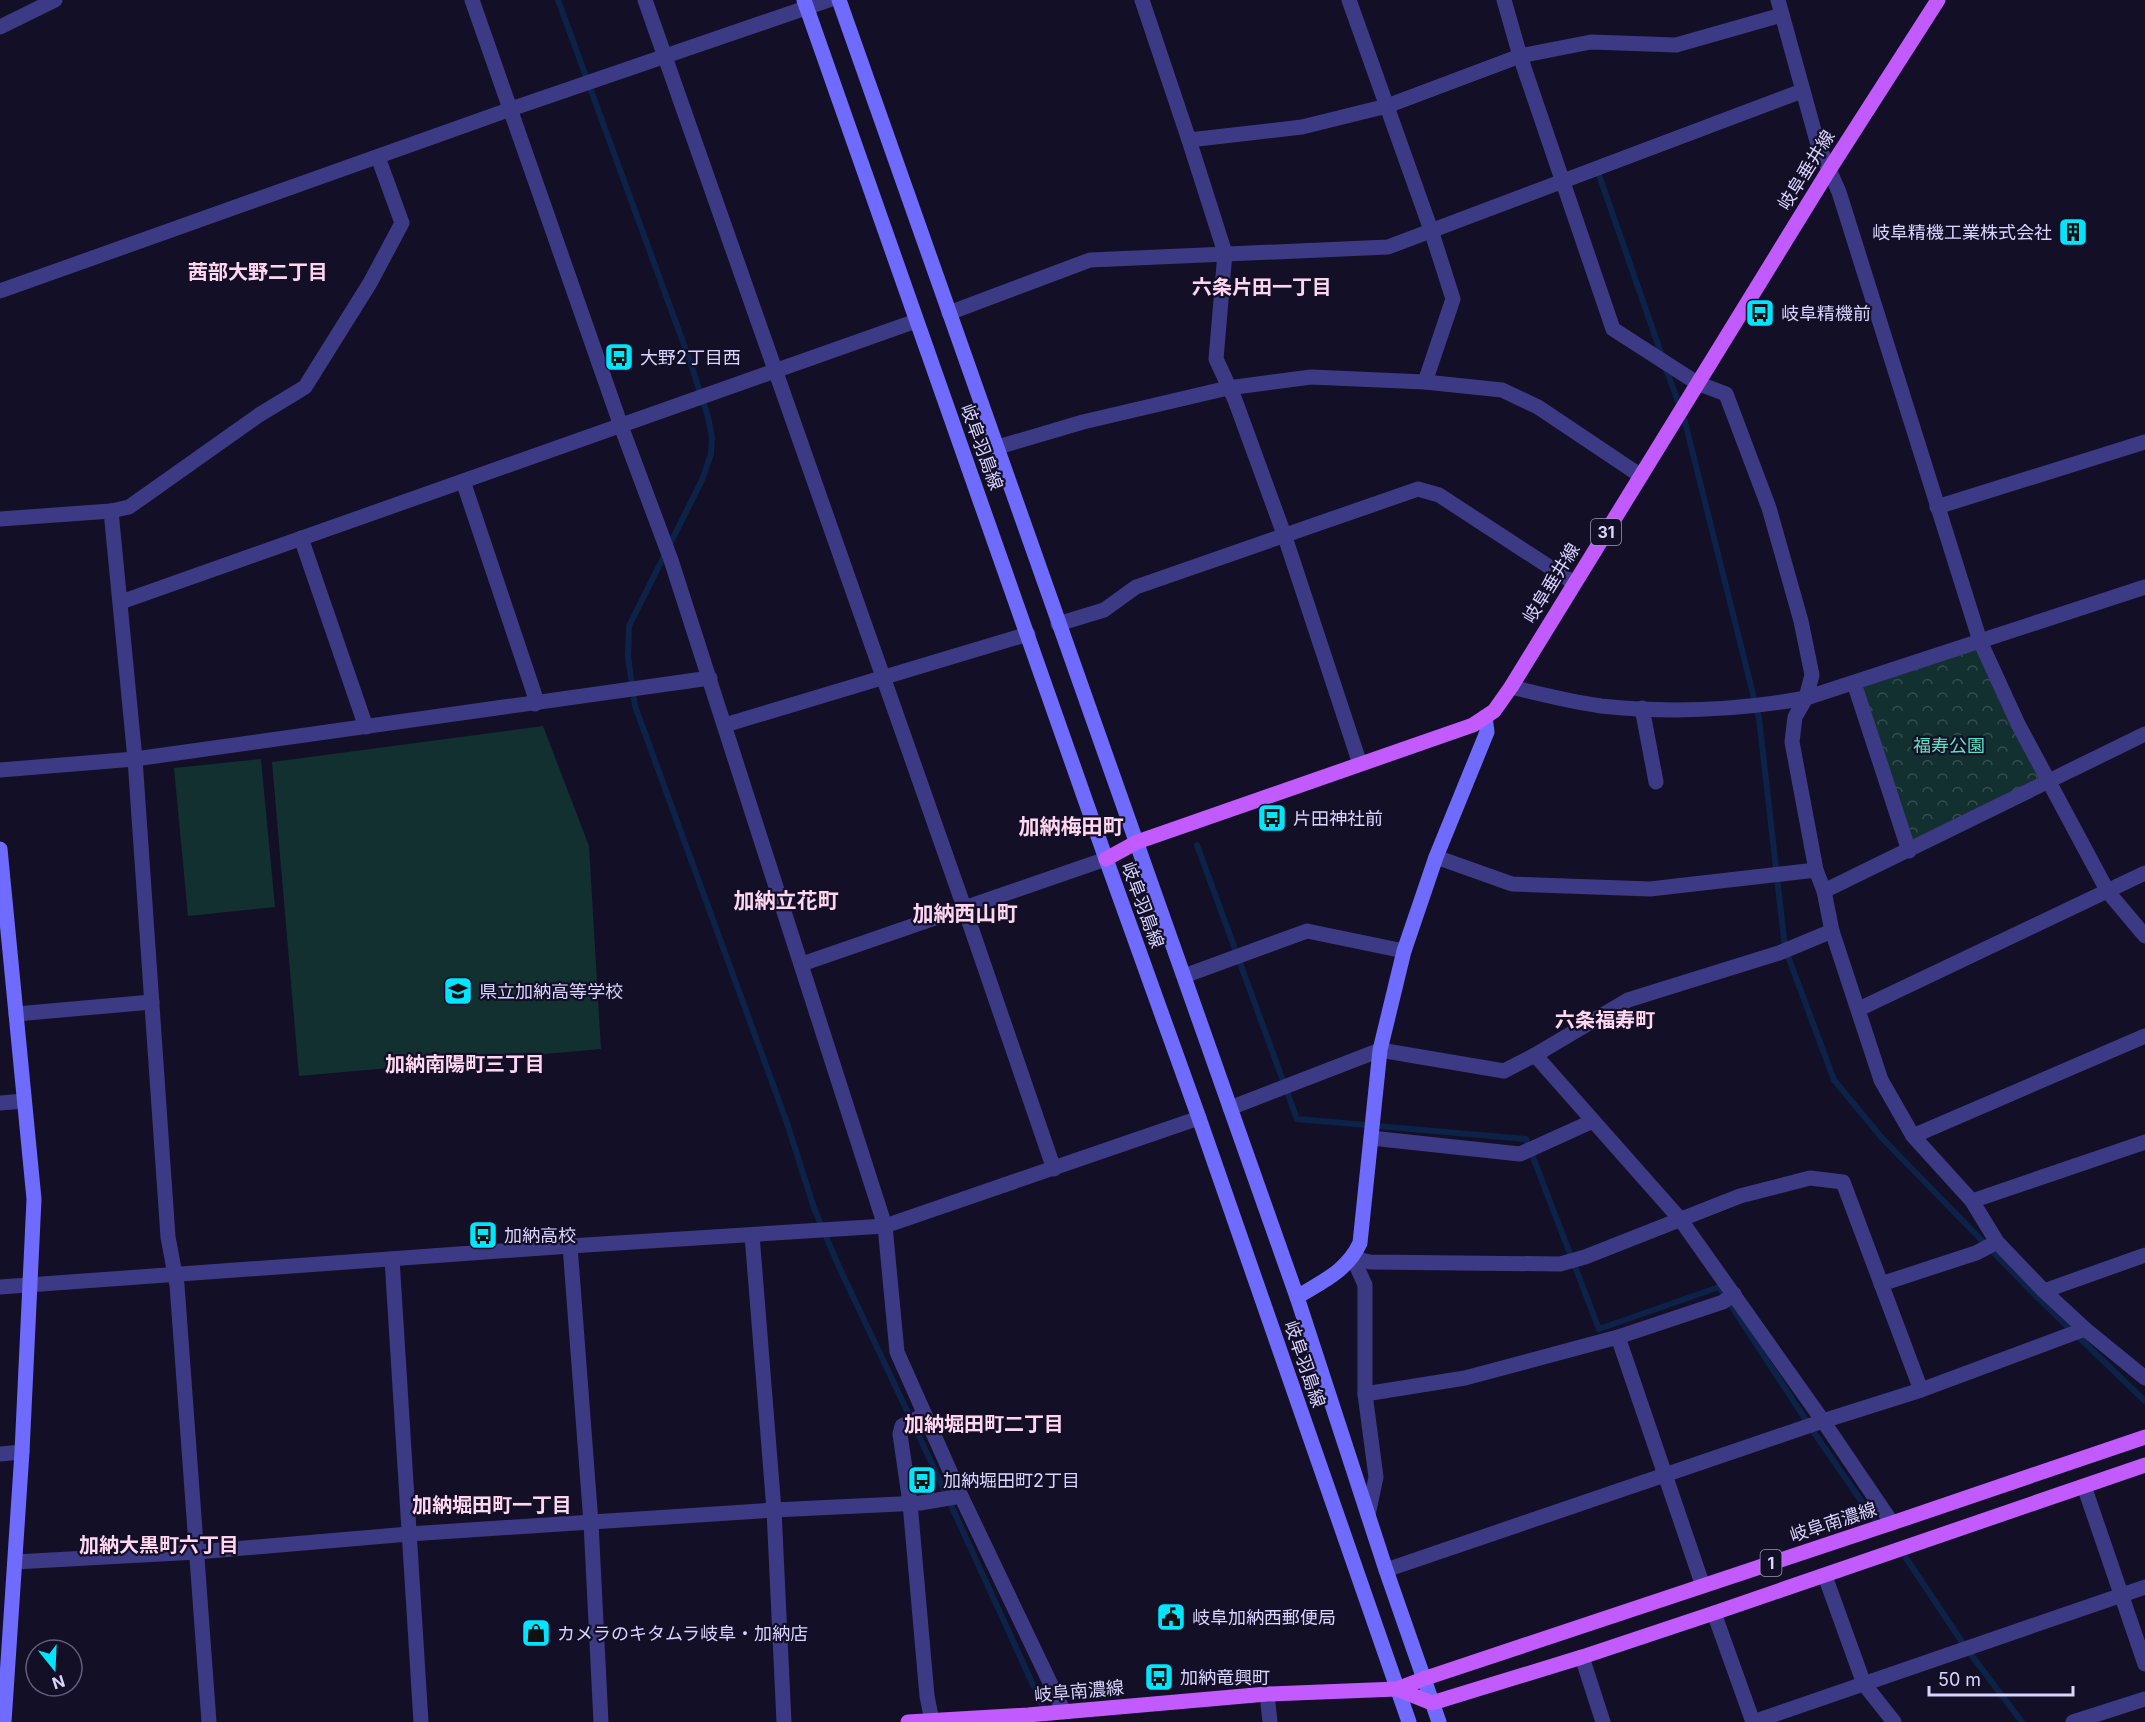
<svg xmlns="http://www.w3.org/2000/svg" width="2145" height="1722" font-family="Inter,'Noto Sans JP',sans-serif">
	<defs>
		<pattern id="park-crowns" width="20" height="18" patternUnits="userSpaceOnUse" patternTransform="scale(1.5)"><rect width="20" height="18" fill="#12302f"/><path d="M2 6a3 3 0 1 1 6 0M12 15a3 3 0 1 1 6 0" fill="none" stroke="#344d4e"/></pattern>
	</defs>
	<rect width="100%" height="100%" fill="#130f26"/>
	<!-- park -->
	<polygon fill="url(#park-crowns)" points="1979,645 2042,779 1910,846 1857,686"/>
	<!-- pitch -->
	<g fill="#12302f">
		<polygon points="543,726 589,846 601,1049 299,1076 272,762"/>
		<polygon points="261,759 275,907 188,916 174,768"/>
	</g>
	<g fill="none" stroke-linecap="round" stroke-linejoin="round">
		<!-- stream -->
		<g stroke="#0c2248" stroke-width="6">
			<polyline points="558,0 691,364 708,417 712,437 711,454 702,480 629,626 628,657 635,706 787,1123 814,1208 839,1267 935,1470 1050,1722"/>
			<polyline points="1598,172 1662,356"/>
			<polyline points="1665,366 1684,418 1759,718 1785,948 1834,1080 1882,1138 2035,1295 2145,1401"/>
			<polyline points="1197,845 1297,1119 1526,1139 1599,1329 1719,1287 1815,1434 1875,1521"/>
			<polyline points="1906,1558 1966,1648 2022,1722"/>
		</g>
		<!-- street -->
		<g stroke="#3d3a85" stroke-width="15">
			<polyline points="472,0 621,426 671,560 885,1226 897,1352 961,1496 1064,1712"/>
			<polyline points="645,0 964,907 1054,1169"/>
			<polyline points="1142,0 1189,140 1225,253 1216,359 1235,400 1285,537 1360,764"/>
			<polyline points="1349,0 1431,230 1453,299 1425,382"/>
			<polyline points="1504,0 1520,56 1613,329 1697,383 1726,394 1769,508 1801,621 1812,675 1806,698 1795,717 1792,742 1816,870 1824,891 1832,931 1881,1080 1913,1136 1972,1201 1997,1242 2044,1291 2085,1329 2145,1378"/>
			<polyline points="1778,0 1818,145 1839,192 1980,641 2018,724 2108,892 2145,936"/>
			<polyline points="0,27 55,0"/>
			<polyline points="1189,140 1302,127 1387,106 1520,56 1591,42 1676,45 1782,15"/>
			<polyline points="0,291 511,109 829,0"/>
			<polyline points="949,313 1090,260 1388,247 1802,91"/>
			<polyline points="998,447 1083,422 1228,388 1311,377 1425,382 1502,390 1538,407 1641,476"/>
			<polyline points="463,481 535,696 535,704"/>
			<polyline points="1937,507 2145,442"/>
			<polyline points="111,511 135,759 168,1237 177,1285 209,1722"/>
			<polyline points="0,519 111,511 129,507 259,415 305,387 370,283 402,223 378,157"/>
			<polyline points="301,538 366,727"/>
			<polyline points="121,602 916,321"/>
			<polyline points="1058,624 1104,610 1136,587 1418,489 1439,495 1574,583"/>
			<polyline points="1854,683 1909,851"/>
			<path d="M1511,687C1540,694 1571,702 1601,706C1668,713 1740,710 1806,698L2145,587"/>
			<polyline points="1642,708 1656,782"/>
			<polyline points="725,725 1028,634"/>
			<polyline points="0,770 135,759 710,678"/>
			<polyline points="1436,857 1512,884 1650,889 1816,870"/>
			<polyline points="1824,891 2145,734"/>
			<polyline points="802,964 1106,859"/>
			<polyline points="1184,976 1307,931 1404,951"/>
			<polyline points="1859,1009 2145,873"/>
			<polyline points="16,1014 152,1002"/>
			<polyline points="1535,1055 1680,1219 1823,1421 1892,1523"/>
			<polyline points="0,1103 24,1101"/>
			<polyline points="1230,1108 1380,1050 1504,1071 1535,1055 1628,1000 1779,953 1832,931"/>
			<polyline points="1913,1136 2145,1036"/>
			<polyline points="1371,1138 1520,1154 1593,1121"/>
			<polyline points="1972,1201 2145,1142"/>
			<polyline points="752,1235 774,1510 784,1722"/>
			<polyline points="570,1246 591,1523 601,1722"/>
			<polyline points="1353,1258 1370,1262 1560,1264 1585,1257 1740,1196 1810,1178 1843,1182 1921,1390"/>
			<polyline points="1353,1258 1365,1285 1365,1394 1376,1477 1368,1515"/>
			<polyline points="392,1259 421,1722"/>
			<polyline points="1881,1284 1976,1253 1997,1242"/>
			<polyline points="0,1287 570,1246 885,1226 1199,1118"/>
			<polyline points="2044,1291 2145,1255"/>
			<polyline points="1618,1337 1703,1586"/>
			<polyline points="1365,1394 1465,1378 1618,1337 1723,1302 1734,1294"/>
			<polyline points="924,1415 902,1426 900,1434 910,1503 927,1696 932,1721"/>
			<polyline points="0,1454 22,1452"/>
			<polyline points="2084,1486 2145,1664"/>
			<polyline points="15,1562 197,1552 409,1534 774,1510 920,1503 961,1496"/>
			<polyline points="1386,1570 1823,1421 1921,1390 2085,1329"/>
			<polyline points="1825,1576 1864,1684 1894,1722"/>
			<polyline points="1714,1613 1753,1722"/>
			<polyline points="1582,1657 1603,1722"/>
			<polyline points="1267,1694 1270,1722"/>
			<polyline points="1753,1722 2145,1587"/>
			<polyline points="2073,1722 2145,1699"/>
		</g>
		<!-- secondary -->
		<g stroke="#6f6bff" stroke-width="15">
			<polyline points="804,0 1106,859 1199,1118 1409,1722"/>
			<polyline points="839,0 1297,1297 1386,1570 1439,1722"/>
			<polyline points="0,849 34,1199 22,1452 4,1722"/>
			<path d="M1297,1297C1323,1281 1347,1271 1360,1243L1380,1050L1404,951L1436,857L1487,732L1485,717"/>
		</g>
		<!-- primary -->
		<g stroke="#c25bff" stroke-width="15">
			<polyline points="1106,859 1137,842 1473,725 1494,711 1511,687 1829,170 1938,0"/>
			<polyline points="1397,1689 1432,1703 1582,1657 1714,1613 2145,1465"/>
			<polyline points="908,1722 1028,1715 1267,1694 1397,1689 1423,1679 1892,1523 2145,1437"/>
		</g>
	</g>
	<!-- icons -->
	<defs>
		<g id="building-square" transform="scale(1.5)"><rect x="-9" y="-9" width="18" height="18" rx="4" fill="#00e5ff" stroke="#130f26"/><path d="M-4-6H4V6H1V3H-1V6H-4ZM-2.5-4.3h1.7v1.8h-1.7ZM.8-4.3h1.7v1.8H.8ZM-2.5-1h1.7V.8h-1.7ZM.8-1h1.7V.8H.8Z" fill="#111"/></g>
		<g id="bus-square" transform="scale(1.5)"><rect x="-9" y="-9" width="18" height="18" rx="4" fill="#00e5ff" stroke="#130f26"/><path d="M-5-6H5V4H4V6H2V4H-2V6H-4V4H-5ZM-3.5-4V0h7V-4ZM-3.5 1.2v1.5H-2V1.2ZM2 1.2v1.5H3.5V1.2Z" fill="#111"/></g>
		<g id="school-square" transform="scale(1.5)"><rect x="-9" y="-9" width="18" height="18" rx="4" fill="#00e5ff" stroke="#130f26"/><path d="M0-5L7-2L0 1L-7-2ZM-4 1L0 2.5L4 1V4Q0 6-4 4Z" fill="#111"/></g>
		<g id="civic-square" transform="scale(1.5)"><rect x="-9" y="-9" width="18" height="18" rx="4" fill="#00e5ff" stroke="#130f26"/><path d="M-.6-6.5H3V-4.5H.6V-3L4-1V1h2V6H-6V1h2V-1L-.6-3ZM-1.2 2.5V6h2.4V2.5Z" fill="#111"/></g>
		<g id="shop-square" transform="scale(1.5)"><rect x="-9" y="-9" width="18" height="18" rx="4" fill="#00e5ff" stroke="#130f26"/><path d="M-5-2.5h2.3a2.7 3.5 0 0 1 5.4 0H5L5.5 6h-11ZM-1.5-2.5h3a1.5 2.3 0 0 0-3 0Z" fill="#111"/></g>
	</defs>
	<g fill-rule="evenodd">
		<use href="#building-square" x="2073" y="232"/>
		<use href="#bus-square" x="1760" y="313"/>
		<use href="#bus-square" x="619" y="357"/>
		<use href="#bus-square" x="1272" y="818"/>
		<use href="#school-square" x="458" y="991"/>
		<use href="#bus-square" x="483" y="1235"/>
		<use href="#bus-square" x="922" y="1480"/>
		<use href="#civic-square" x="1171" y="1617"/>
		<use href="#shop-square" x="536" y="1633"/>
		<use href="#bus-square" x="1159" y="1677"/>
	</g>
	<g text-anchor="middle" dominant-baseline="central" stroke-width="4.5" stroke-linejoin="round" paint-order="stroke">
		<!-- shield labels -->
		<g fill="#130f26" stroke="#9e99be" stroke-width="1.5">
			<rect x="1591" y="519" width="30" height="26" rx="4.5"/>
			<rect x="1760.5" y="1550" width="21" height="26" rx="4.5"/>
		</g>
		<g font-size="16" font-weight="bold" fill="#d9d4ff">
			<text x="1606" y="532">31</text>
			<text x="1771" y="1563">1</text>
		</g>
		<!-- street labels -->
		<g font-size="18" fill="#d9d4ff" stroke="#130f26">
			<text transform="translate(1806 170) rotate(-58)">岐阜垂井線</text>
			<text transform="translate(982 447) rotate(70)">岐阜羽島線</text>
			<text transform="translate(1551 583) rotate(-58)">岐阜垂井線</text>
			<text transform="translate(1143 905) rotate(70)">岐阜羽島線</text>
			<text transform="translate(1305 1364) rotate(71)">岐阜羽島線</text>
			<text transform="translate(1833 1522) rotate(-18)">岐阜南濃線</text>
			<text transform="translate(1079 1691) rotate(-5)">岐阜南濃線</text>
		</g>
		<!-- poi labels -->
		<g font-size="18" fill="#d9d4ff" stroke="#130f26" text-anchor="start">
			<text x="2052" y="232" text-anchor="end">岐阜精機工業株式会社</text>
			<text x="1781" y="313">岐阜精機前</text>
			<text x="640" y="357">大野2丁目西</text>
			<text x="1293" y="818">片田神社前</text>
			<text x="479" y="991">県立加納高等学校</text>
			<text x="504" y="1235">加納高校</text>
			<text x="943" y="1480">加納堀田町2丁目</text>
			<text x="1192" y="1617">岐阜加納西郵便局</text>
			<text x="557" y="1633">カメラのキタムラ岐阜・加納店</text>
			<text x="1180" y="1677">加納竜興町</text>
		</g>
		<!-- park labels -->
		<g font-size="18" fill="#5fe0c0" stroke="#130f26">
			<text x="1949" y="745">福寿公園</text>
		</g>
		<!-- neighbourhood labels -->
		<g font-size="20" font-weight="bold" fill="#ffd6f0" stroke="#130f26">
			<text x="258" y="272">茜部大野二丁目</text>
			<text x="1262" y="287">六条片田一丁目</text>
			<text x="1605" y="1020">六条福寿町</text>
			<text x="465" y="1064">加納南陽町三丁目</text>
			<text x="984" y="1424">加納堀田町二丁目</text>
			<text x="492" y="1505">加納堀田町一丁目</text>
			<text x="159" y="1545">加納大黒町六丁目</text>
		</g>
		<!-- quarter labels -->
		<g font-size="21" font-weight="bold" fill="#ffd6f0" stroke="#130f26">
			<text x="1071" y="826">加納梅田町</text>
			<text x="786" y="900">加納立花町</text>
			<text x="965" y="913">加納西山町</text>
		</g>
	</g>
	<!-- north arrow -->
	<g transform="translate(54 1668) rotate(162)"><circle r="28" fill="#130f26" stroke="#625e7d" stroke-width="1.5"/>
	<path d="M0-4.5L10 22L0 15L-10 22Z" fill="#00e5ff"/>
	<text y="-9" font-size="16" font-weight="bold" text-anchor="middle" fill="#d9d4ff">N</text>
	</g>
	<!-- scale -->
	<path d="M1929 1686v9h144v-9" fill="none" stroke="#d9d4ff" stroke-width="3"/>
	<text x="1938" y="1686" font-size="18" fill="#d9d4ff" stroke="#130f26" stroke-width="4.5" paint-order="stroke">50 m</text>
</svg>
